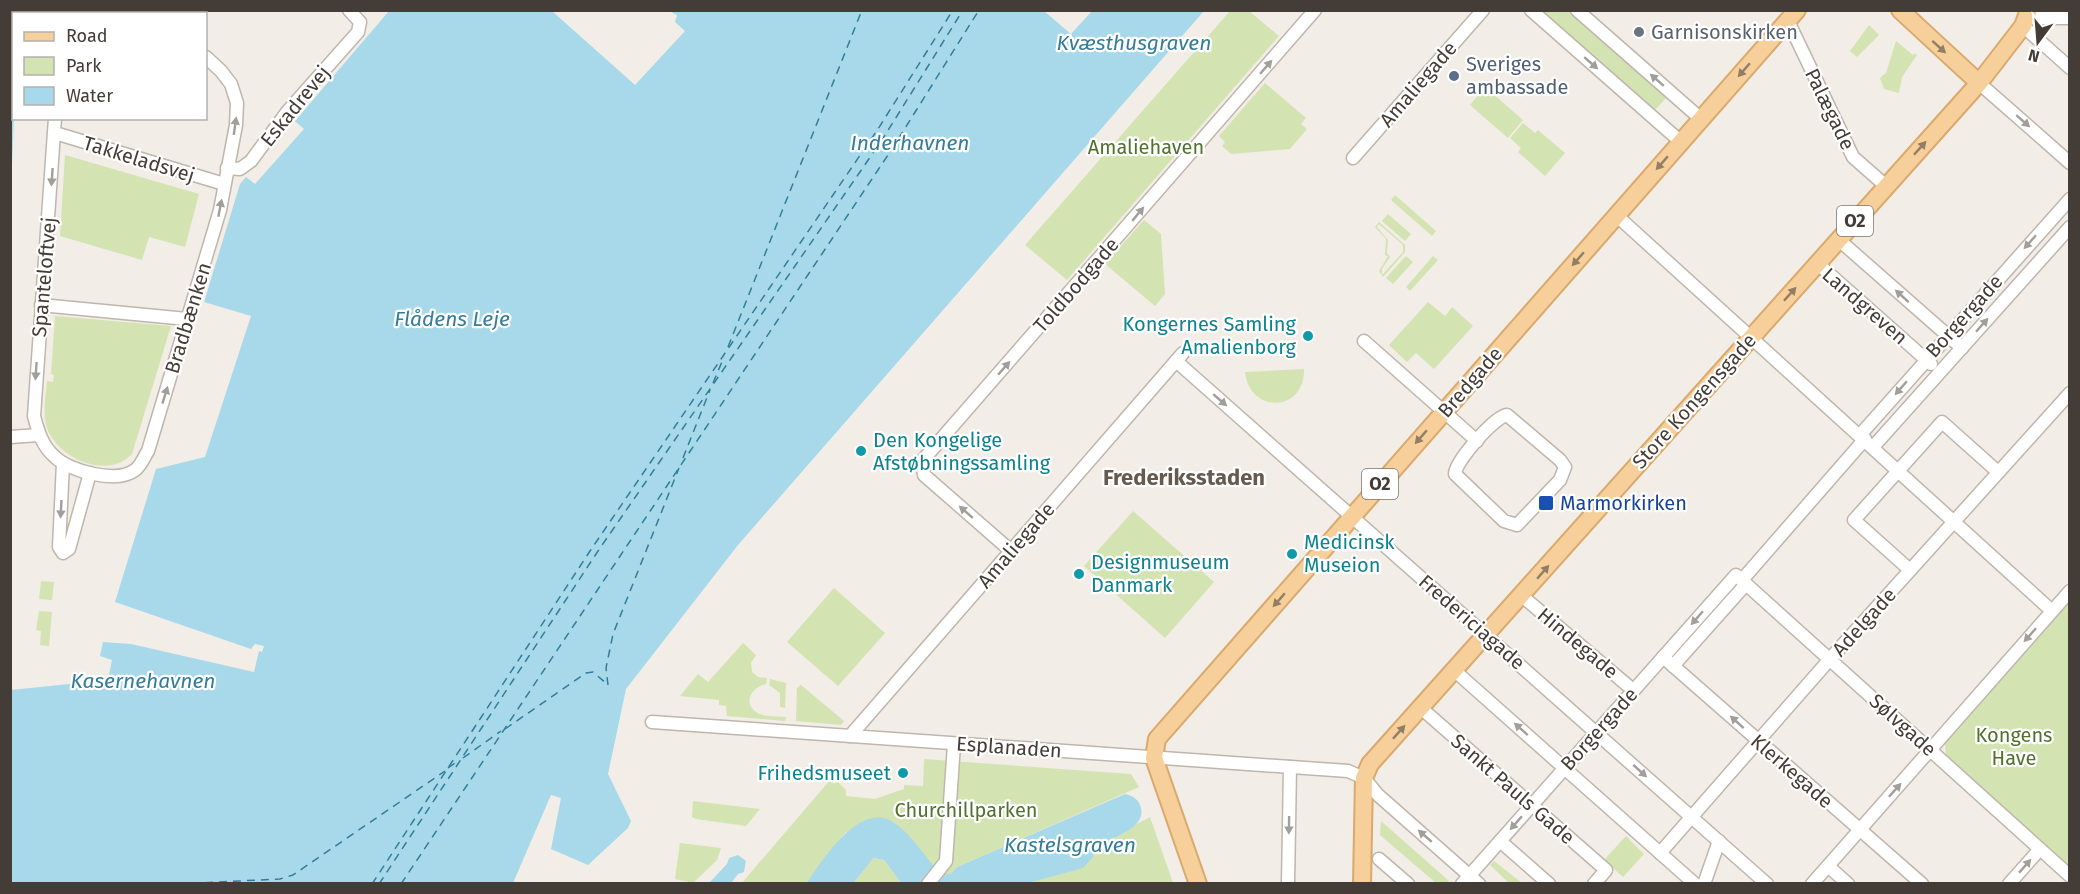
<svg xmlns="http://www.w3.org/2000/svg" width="2080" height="894" font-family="'Fira Sans',sans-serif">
	<rect width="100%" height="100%" fill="#f2ede6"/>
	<!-- green -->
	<g fill="#d4e3b2" fill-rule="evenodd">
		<polygon points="1230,11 1249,11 1279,36 1067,280 1025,245"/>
		<polygon points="1536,11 1572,11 1666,93 1666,98 1654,111"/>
		<polygon points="1869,25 1879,35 1857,57 1850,51"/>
		<polygon points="1896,41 1913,55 1915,53 1917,55 1902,77 1899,93 1884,89 1880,78 1886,73"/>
		<polygon points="1265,83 1306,118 1301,124 1307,129 1290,149 1231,154 1222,146 1225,142 1219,136"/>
		<polygon points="1485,87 1523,120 1508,138 1470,105"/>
		<polygon points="1523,123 1535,133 1538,130 1565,153 1545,176 1518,152 1521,148 1510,138"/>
		<polygon points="65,155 199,194 185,247 149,237 142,260 60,236"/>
		<polygon points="1395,195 1436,231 1432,236 1391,200"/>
		<polygon points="1388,214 1411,234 1405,241 1382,221"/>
		<polygon points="1144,220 1161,234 1165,294 1155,306 1105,264"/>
		<path d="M1379,222L1405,245V252L1383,277L1379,271L1388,256L1385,255L1386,239L1375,227ZM1379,224L1403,245V252L1382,275V269L1390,257L1387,253L1388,240L1377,227Z"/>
		<polygon points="1406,256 1413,262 1393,284 1386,278"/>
		<polygon points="1433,256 1438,260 1410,291 1406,287"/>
		<polygon points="1428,302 1445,316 1452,307 1473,326 1434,369 1416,353 1407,362 1389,345"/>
		<path d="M55,316L171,326L132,454C108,480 58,459 47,428C42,414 46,396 47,381L53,382L54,375L51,374Z"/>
		<path d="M1304,369C1305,412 1250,415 1245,372Z"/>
		<polygon points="1133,511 1214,582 1165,638 1084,566"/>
		<polygon points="41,581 54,582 52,600 39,599"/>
		<polygon points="834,588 885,633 838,686 787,642"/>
		<polygon points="2069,603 2069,866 1946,756 1945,742"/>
		<polygon points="39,611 52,612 49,646 40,645 41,631 36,630"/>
		<path d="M743,643L756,655L751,663L752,672L758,677L767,678L766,684C753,686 742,702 756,712C763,717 777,716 786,717L785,721L727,716L726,706L719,705V700L680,696L698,674L708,682Z"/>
		<polygon points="770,679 786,683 785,708 780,707 780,693 769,685"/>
		<polygon points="801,685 844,721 841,725 796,721 797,688"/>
		<polygon points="924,759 1131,774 1139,787 957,867 951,874 941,874 932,865 846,832 806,883 741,884 830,780 835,784 837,781 846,790 846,796 875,799 904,789 904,785 923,786"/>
		<polygon points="693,801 760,809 746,826 696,819 692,817"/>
		<polygon points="1150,817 1173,883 1028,884 1093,857 1097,845"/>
		<polygon points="1381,821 1449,881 1447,883 1436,883 1380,835"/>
		<polygon points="1626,836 1644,854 1623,877 1604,860"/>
		<polygon points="680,843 721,848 717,860 693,883 675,879"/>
		<polygon points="872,858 884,860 901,883 854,884"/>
		<polygon points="1494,861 1522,883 1509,883 1490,865"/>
	</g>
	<!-- water -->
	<g fill="#a7d9ea">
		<polygon points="11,10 20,11 19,13 14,14 14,119 11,187"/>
		<polygon points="389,11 552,11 635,85 685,31 675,22 677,15 669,11 1044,11 1071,34 1092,11 1204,11 738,545 626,689 608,774 631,821 628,828 588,865 551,849 561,798 551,795 513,883 11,883 11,690 108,680 112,660 100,656 103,642 131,644 254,672 259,651 262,652 264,646 255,644 251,649 115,602 156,469 205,457 251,316 204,302 240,184 246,177 255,184 304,129 295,121"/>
		<path d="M1125,794C1133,796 1139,799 1141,808C1146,829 1111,838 1097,845L1093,857L1083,868L1028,883H901L884,860L873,858L854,883L806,884C822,861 859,801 893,822C913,835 925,858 941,874H951L957,867Z"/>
		<polygon points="738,855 746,861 744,872 738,874 731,883 709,883 727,864 729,858"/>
	</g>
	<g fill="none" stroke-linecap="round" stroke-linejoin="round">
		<!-- ferry -->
		<g stroke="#347d98" stroke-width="1.5" stroke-dasharray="8 6" stroke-linecap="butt">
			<polyline points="728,347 862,10"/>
			<polyline points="713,383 724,357"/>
			<polyline points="683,458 710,390"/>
			<polyline points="608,685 606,668 613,634 679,468"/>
			<polyline points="505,729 586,673 593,672 607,684"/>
			<polyline points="463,758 501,731"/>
			<polyline points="448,768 459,760"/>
			<polyline points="177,884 280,879 293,875 445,771"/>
			<polyline points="372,884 590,551 878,129 953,10"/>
			<polyline points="379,884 598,551 882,140 963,10"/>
			<polyline points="401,884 892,149 979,10"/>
		</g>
		<!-- minor casing -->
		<g stroke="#bfb6ad" stroke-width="15">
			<g id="minor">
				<polyline points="93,10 93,14"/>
				<polyline points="152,10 156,14"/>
				<polyline points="1531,10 1681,142"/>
				<polyline points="1577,10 1701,119"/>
				<polyline points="106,14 111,10"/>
				<polyline points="2027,18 2070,18"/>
				<polyline points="1788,21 1853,157 1886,186"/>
				<polyline points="2023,26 2070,68"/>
				<polyline points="1979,83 2070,163"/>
				<path d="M55,118L34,416C38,431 42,446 55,457C69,471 117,484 135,470C141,466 144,457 148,451L220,210L236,125L237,103L231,84L221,71L206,57"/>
				<polyline points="55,133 224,184"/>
				<polyline points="1353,158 1483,10"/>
				<polyline points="227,168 240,169 251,161 287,112 358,32 360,22 349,10"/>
				<polyline points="1616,215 2052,611"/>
				<polyline points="1839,240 1962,348"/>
				<polyline points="1817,263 1931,364"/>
				<polyline points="41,305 187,319"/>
				<polyline points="1364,341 1477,441"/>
				<polyline points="1176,361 1767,884"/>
				<path d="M1507,415L1560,460L1565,467L1560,480L1517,525L1504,521L1455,474C1455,462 1494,417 1507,415Z"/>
				<polyline points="1860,435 2070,199"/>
				<polyline points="10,437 39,435"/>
				<polyline points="1873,447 2070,227"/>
				<polyline points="63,463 59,547 63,553 69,549 90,473"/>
				<polyline points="1011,551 924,475 922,461 1315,10"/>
				<polyline points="1910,570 1854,520 1942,422 1998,472"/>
				<polyline points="1742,580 1865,439"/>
				<polyline points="1522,596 1633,690"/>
				<polyline points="1663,657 1922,884"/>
				<polyline points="1673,666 1746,584"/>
				<polyline points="1455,671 1695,884"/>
				<polyline points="1421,708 1606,870 1594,884"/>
				<polyline points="652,722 1348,771 1364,778 1378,795 1479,884"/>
				<polyline points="850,736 1183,353"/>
				<polyline points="1500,841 1549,884"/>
				<polyline points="1660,853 1830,659 2070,393"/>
				<polyline points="1379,859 1408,884"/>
				<polyline points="1828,866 1848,884"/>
				<polyline points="928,884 946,861 954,744"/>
				<polyline points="1288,884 1290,767"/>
				<polyline points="1462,884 1736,575 2070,876"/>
				<polyline points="1704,884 1719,841"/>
				<polyline points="1812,884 2070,591"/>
				<polyline points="2009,884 2040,849"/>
			</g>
		</g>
		<!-- major casing -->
		<g stroke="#daa96c" stroke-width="20">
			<g id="major">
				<polyline points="1900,10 1979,83"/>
				<polyline points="1198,884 1154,758 1157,739 1797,10"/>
				<polyline points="1362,884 1364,778 1370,764 1979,83 2023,26 2029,10"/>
			</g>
		</g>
		<!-- minor -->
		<use href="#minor" stroke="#fff" stroke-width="12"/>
		<!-- major -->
		<use href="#major" stroke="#f6cf9b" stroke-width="16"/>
	</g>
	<!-- one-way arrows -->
	<defs><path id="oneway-solid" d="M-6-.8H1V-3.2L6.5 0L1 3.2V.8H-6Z" transform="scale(1.5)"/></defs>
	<g fill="#947e63">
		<use href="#oneway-solid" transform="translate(1939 47) rotate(42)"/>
		<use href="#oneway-solid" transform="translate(1744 70) rotate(131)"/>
		<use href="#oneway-solid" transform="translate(1920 148) rotate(-48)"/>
		<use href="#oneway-solid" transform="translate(1662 163) rotate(131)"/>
		<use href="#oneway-solid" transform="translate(1578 259) rotate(131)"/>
		<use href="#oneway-solid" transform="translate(1790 294) rotate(-48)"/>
		<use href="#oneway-solid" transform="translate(1421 437) rotate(131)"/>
		<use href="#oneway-solid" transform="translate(1543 572) rotate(-49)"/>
		<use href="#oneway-solid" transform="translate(1279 600) rotate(131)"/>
		<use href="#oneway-solid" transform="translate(1399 732) rotate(-48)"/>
	</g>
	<g fill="#a29e9a">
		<use href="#oneway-solid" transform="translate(1591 63) rotate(41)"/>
		<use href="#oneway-solid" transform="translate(1266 67) rotate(-49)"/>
		<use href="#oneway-solid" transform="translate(1657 80) rotate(-139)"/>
		<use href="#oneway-solid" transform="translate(2023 121) rotate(41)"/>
		<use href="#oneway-solid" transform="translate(235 126) rotate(-82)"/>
		<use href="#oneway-solid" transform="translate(52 177) rotate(94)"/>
		<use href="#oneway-solid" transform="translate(220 208) rotate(-79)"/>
		<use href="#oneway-solid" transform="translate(1138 214) rotate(-50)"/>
		<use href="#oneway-solid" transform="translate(2030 242) rotate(132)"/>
		<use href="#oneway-solid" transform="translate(1902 296) rotate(-138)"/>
		<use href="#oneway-solid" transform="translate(1982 325) rotate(-48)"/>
		<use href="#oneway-solid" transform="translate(1004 368) rotate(-49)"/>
		<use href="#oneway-solid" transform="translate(36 371) rotate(94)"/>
		<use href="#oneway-solid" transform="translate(1901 388) rotate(131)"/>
		<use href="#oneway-solid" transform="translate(165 395) rotate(-73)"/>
		<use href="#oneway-solid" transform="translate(1220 400) rotate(41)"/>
		<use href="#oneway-solid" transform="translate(61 509) rotate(93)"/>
		<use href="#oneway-solid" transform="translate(966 512) rotate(-139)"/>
		<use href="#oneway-solid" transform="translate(1697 618) rotate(131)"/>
		<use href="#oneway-solid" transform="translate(2030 635) rotate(132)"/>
		<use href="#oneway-solid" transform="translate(1737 722) rotate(-138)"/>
		<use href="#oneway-solid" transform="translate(1521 729) rotate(-138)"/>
		<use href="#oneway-solid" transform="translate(1640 771) rotate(42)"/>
		<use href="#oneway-solid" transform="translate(1895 790) rotate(-48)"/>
		<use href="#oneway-solid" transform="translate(1516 823) rotate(131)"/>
		<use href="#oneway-solid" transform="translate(1289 825) rotate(91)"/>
		<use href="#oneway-solid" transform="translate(1425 836) rotate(-139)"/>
		<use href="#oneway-solid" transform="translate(2025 866) rotate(-49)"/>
	</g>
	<!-- markers -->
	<circle fill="#6b7280" stroke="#fff" stroke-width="2" cx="1639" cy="32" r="6"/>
	<circle fill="#5c6f8a" stroke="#fff" stroke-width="2" cx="1454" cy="76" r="6"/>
	<g fill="#0f9aa8" stroke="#fff" stroke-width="2">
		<circle cx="1308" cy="336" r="6"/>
		<circle cx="861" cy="451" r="6"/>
		<circle cx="1292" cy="554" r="6"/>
		<circle cx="1079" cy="574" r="6"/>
		<circle cx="903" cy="773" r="6"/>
	</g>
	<rect fill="#1a4fb4" stroke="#fff" stroke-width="2" x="1538" y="495" width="16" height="16" rx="3"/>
	<g text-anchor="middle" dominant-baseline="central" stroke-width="4.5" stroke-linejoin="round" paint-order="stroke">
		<!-- shield labels -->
		<g fill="#fff" stroke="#7c7672" stroke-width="1.5">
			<rect x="1837" y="206" width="36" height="30" rx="4.5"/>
			<rect x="1362" y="469" width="36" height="30" rx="4.5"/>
		</g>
		<g font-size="18" font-weight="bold" fill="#443c36">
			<text x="1855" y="221">O2</text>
			<text x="1380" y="484">O2</text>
		</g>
		<!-- worship labels -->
		<g font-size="20" fill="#5b616d" stroke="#fff" text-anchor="start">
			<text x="1651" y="32">Garnisonskirken</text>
		</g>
		<!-- service labels -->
		<g font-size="20" fill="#4e5e75" stroke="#fff" text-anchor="start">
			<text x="1466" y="64">Sveriges<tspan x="1466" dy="23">ambassade</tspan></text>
		</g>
		<!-- street labels -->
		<g font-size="20" fill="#443c36" stroke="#fff">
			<text transform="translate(1418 84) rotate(-49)">Amaliegade</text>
			<text transform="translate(295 106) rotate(-51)">Eskadrevej</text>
			<text transform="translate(1830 109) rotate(64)">Palægade</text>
			<text transform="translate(139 159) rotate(17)">Takkeladsvej</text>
			<text transform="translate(44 277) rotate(-85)">Spanteloftvej</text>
			<text transform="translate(1076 285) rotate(-49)">Toldbodgade</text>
			<text transform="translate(1865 306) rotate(41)">Landgreven</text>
			<text transform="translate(1964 316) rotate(-48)">Borgergade</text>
			<text transform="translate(188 318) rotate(-73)">Bradbænken</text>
			<text transform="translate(1470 382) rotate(-49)">Bredgade</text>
			<text transform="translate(1694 401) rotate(-48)">Store Kongensgade</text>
			<text transform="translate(1016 545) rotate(-49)">Amaliegade</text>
			<text transform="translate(1472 622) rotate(41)">Fredericiagade</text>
			<text transform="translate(1864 622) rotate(-48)">Adelgade</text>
			<text transform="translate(1578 643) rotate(40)">Hindegade</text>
			<text transform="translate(1903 725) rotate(42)">Sølvgade</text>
			<text transform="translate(1599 729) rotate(-48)">Borgergade</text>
			<text transform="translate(1009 747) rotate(4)">Esplanaden</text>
			<text transform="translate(1792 771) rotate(41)">Klerkegade</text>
			<text transform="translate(1513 789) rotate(41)">Sankt Pauls Gade</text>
		</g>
		<!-- park labels -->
		<g font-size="20" fill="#51712e" stroke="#fff">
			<text x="1146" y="147">Amaliehaven</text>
			<text x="2014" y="735">Kongens<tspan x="2014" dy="23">Have</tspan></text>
			<text x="966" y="810">Churchillparken</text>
		</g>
		<!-- culture labels -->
		<g font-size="20" fill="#0d838f" stroke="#fff" text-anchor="start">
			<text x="1296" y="324" text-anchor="end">Kongernes Samling<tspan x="1296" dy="23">Amalienborg</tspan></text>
			<text x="873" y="440">Den Kongelige<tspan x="873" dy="23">Afstøbningssamling</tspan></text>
			<text x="1304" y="542">Medicinsk<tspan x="1304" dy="23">Museion</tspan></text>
			<text x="1091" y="562">Designmuseum<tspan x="1091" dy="23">Danmark</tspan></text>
			<text x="891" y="773" text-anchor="end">Frihedsmuseet</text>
		</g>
		<!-- transit labels -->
		<g font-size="20" fill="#164399" stroke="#fff" text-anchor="start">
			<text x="1560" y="503">Marmorkirken</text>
		</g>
		<!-- water labels -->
		<g font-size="21" font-style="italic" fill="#347d98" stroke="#fff">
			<text x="1134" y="43">Kvæsthusgraven</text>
			<text x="910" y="143">Inderhavnen</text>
			<text x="452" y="319">Flådens Leje</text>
			<text x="143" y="681">Kasernehavnen</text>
			<text x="1070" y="845">Kastelsgraven</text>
		</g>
		<!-- quarter labels -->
		<g font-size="22" font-weight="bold" fill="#66594e" stroke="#fff">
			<text x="1184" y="477">Frederiksstaden</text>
		</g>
	</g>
	<!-- border -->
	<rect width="2080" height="894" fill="none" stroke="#443c36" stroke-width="24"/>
	<!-- legend -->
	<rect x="12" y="12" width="195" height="108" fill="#ffffff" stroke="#b4b1af" stroke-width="1.5"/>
	<rect x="24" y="32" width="30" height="9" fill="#f6cf9b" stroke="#b4b1af" stroke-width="1.5"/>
	<text x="66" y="42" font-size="18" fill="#443c36">Road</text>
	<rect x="24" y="57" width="30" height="18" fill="#d4e3b2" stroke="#b4b1af" stroke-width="1.5"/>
	<text x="66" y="72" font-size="18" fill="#443c36">Park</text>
	<rect x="24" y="87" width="30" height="18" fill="#a7d9ea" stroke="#b4b1af" stroke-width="1.5"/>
	<text x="66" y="102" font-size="18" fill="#443c36">Water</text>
	<!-- north arrow -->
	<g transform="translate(2038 42) rotate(196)" stroke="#ffffff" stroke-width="4.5" paint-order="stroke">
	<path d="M0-4.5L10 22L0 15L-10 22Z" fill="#443c36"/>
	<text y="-9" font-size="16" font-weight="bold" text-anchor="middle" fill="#443c36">N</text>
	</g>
</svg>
